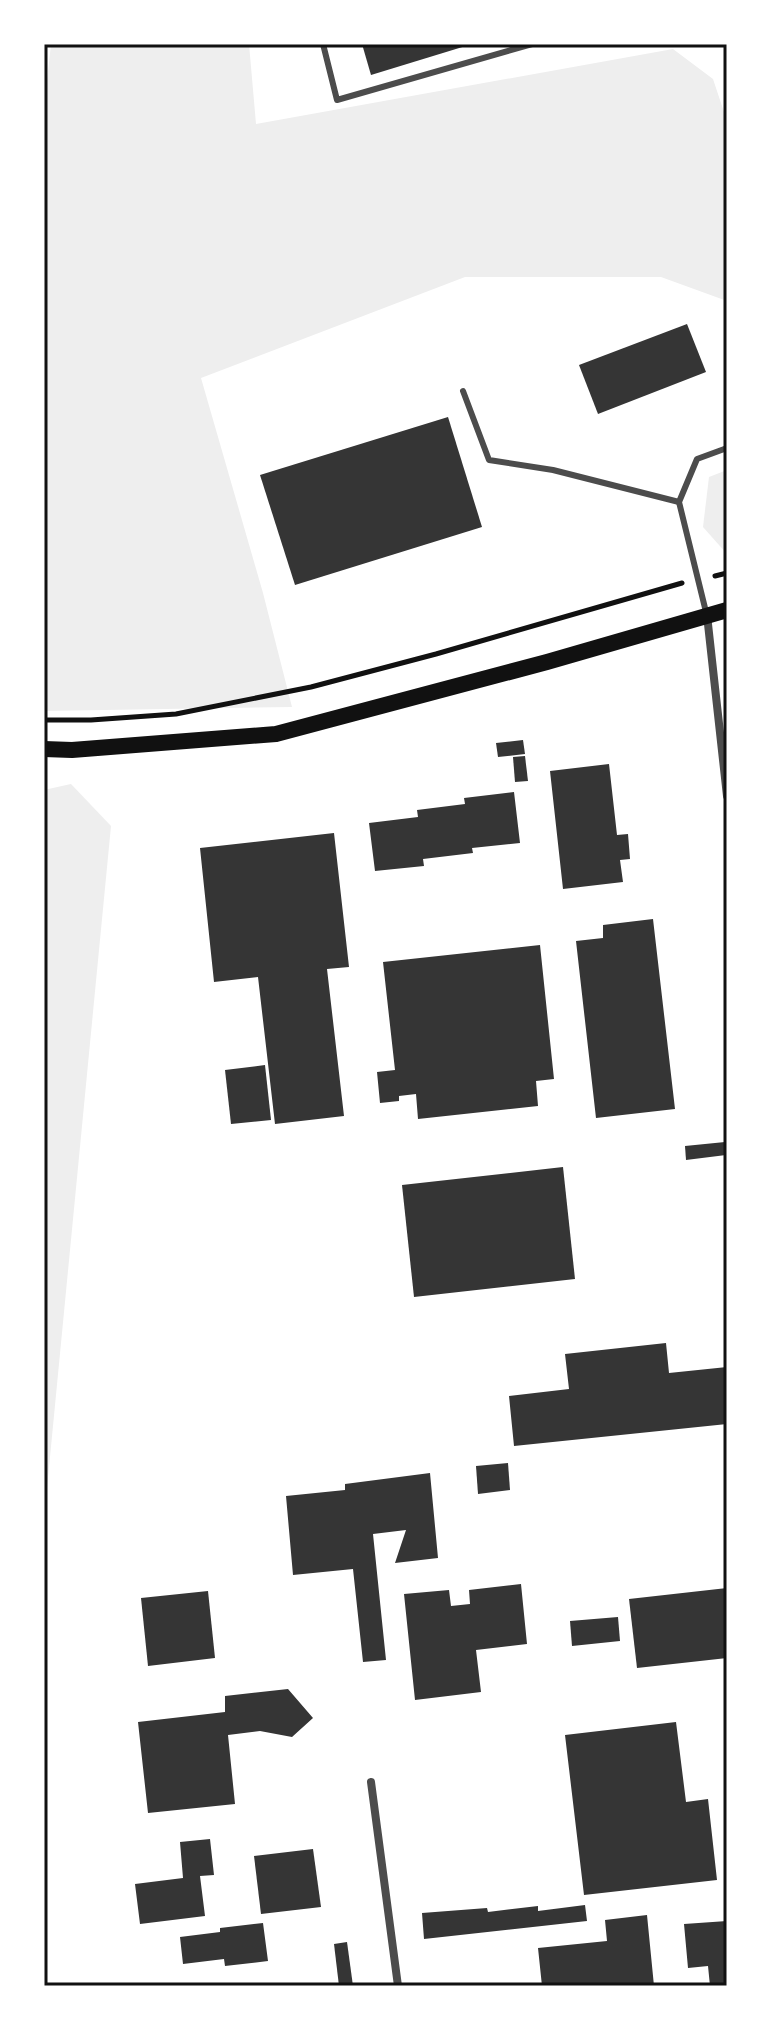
<svg xmlns="http://www.w3.org/2000/svg" width="771" height="2030" font-family="'IBM Plex Sans',sans-serif">
	<rect width="100%" height="100%" fill="#fff"/>
	<!-- green -->
	<g fill="#eee">
		<polygon points="51,44 249,44 256,124 673,49 713,79 727,121 727,301 661,277 465,277 201,378 263,593 292,707 44,711 44,109"/>
		<polygon points="727,470 727,554 703,527 709,477"/>
		<polygon points="71,784 111,826 44,1519 44,790"/>
	</g>
	<!-- building -->
	<g fill="#353535">
		<polygon points="362,44 469,44 469,45 371,75"/>
		<polygon points="687,324 706,372 598,414 579,365"/>
		<polygon points="448,417 482,527 295,585 260,475"/>
		<polygon points="523,740 525,754 498,757 496,743"/>
		<polygon points="525,756 528,781 515,782 513,757"/>
		<polygon points="609,764 617,835 628,834 630,859 620,860 623,882 563,889 550,771"/>
		<polygon points="514,792 520,843 472,848 473,853 423,859 424,866 375,871 369,823 418,817 417,810 465,804 464,798"/>
		<polygon points="334,833 349,967 327,969 344,1116 275,1124 258,977 214,982 200,848"/>
		<polygon points="653,919 675,1109 596,1118 576,941 603,938 603,925"/>
		<polygon points="540,945 554,1079 536,1081 538,1106 418,1119 416,1094 399,1096 399,1101 380,1103 377,1072 395,1070 383,962"/>
		<polygon points="265,1065 271,1120 231,1124 225,1070"/>
		<polygon points="725,1142 726,1155 686,1160 685,1146"/>
		<polygon points="563,1167 575,1279 414,1297 402,1185"/>
		<polygon points="666,1343 669,1373 727,1367 727,1424 514,1446 509,1396 569,1389 565,1354"/>
		<polygon points="508,1463 510,1490 478,1494 476,1466"/>
		<polygon points="430,1473 438,1558 395,1563 406,1530 373,1534 386,1660 363,1662 353,1569 293,1575 286,1496 345,1490 345,1484"/>
		<polygon points="521,1584 527,1644 476,1650 481,1692 415,1700 404,1594 449,1590 451,1606 470,1604 469,1590"/>
		<polygon points="727,1588 727,1658 637,1668 629,1599"/>
		<polygon points="208,1591 215,1658 148,1666 141,1598"/>
		<polygon points="618,1617 620,1641 572,1646 570,1621"/>
		<polygon points="288,1689 313,1718 292,1737 260,1731 228,1735 235,1804 148,1813 138,1722 225,1712 225,1696"/>
		<polygon points="676,1722 686,1802 708,1799 717,1880 584,1895 565,1735"/>
		<polygon points="210,1839 214,1875 200,1876 205,1916 140,1924 135,1884 183,1878 180,1842"/>
		<polygon points="313,1849 321,1907 261,1914 254,1856"/>
		<polygon points="585,1905 587,1921 424,1939 422,1913 487,1908 488,1912 538,1906 538,1911"/>
		<polygon points="647,1915 654,1986 542,1986 538,1948 607,1941 605,1920"/>
		<polygon points="727,1921 727,1986 710,1986 708,1966 688,1968 684,1924"/>
		<polygon points="263,1923 268,1961 225,1966 224,1959 183,1964 180,1937 220,1932 220,1928"/>
		<polygon points="347,1942 353,1986 339,1986 334,1944"/>
	</g>
	<g fill="none" stroke-linecap="round" stroke-linejoin="round">
		<!-- path -->
		<g stroke="#111" stroke-width="5">
			<polyline points="715,576 727,573"/>
			<polyline points="44,720 91,720 176,714 311,687 436,654 682,583"/>
		</g>
		<!-- service -->
		<g stroke="#4c4c4c" stroke-width="6">
			<polyline points="323,44 337,100 532,44"/>
			<polyline points="463,391 489,460 553,470 679,502"/>
			<polyline points="706,612 679,502 697,459 727,448"/>
		</g>
		<!-- minor -->
		<g stroke="#4c4c4c" stroke-width="8">
			<polyline points="707,615 727,796"/>
			<polyline points="371,1782 398,1986"/>
		</g>
		<!-- secondary -->
		<polyline stroke="#111" stroke-width="16" points="44,749 72,750 276,734 547,662 727,610"/>
	</g>
	<!-- border -->
	<rect width="771" height="2030" fill="none" stroke="#ffffff" stroke-width="92"/>
	<rect x="46" y="46" width="679" height="1938" fill="none" stroke="#111" stroke-width="3"/>
</svg>
